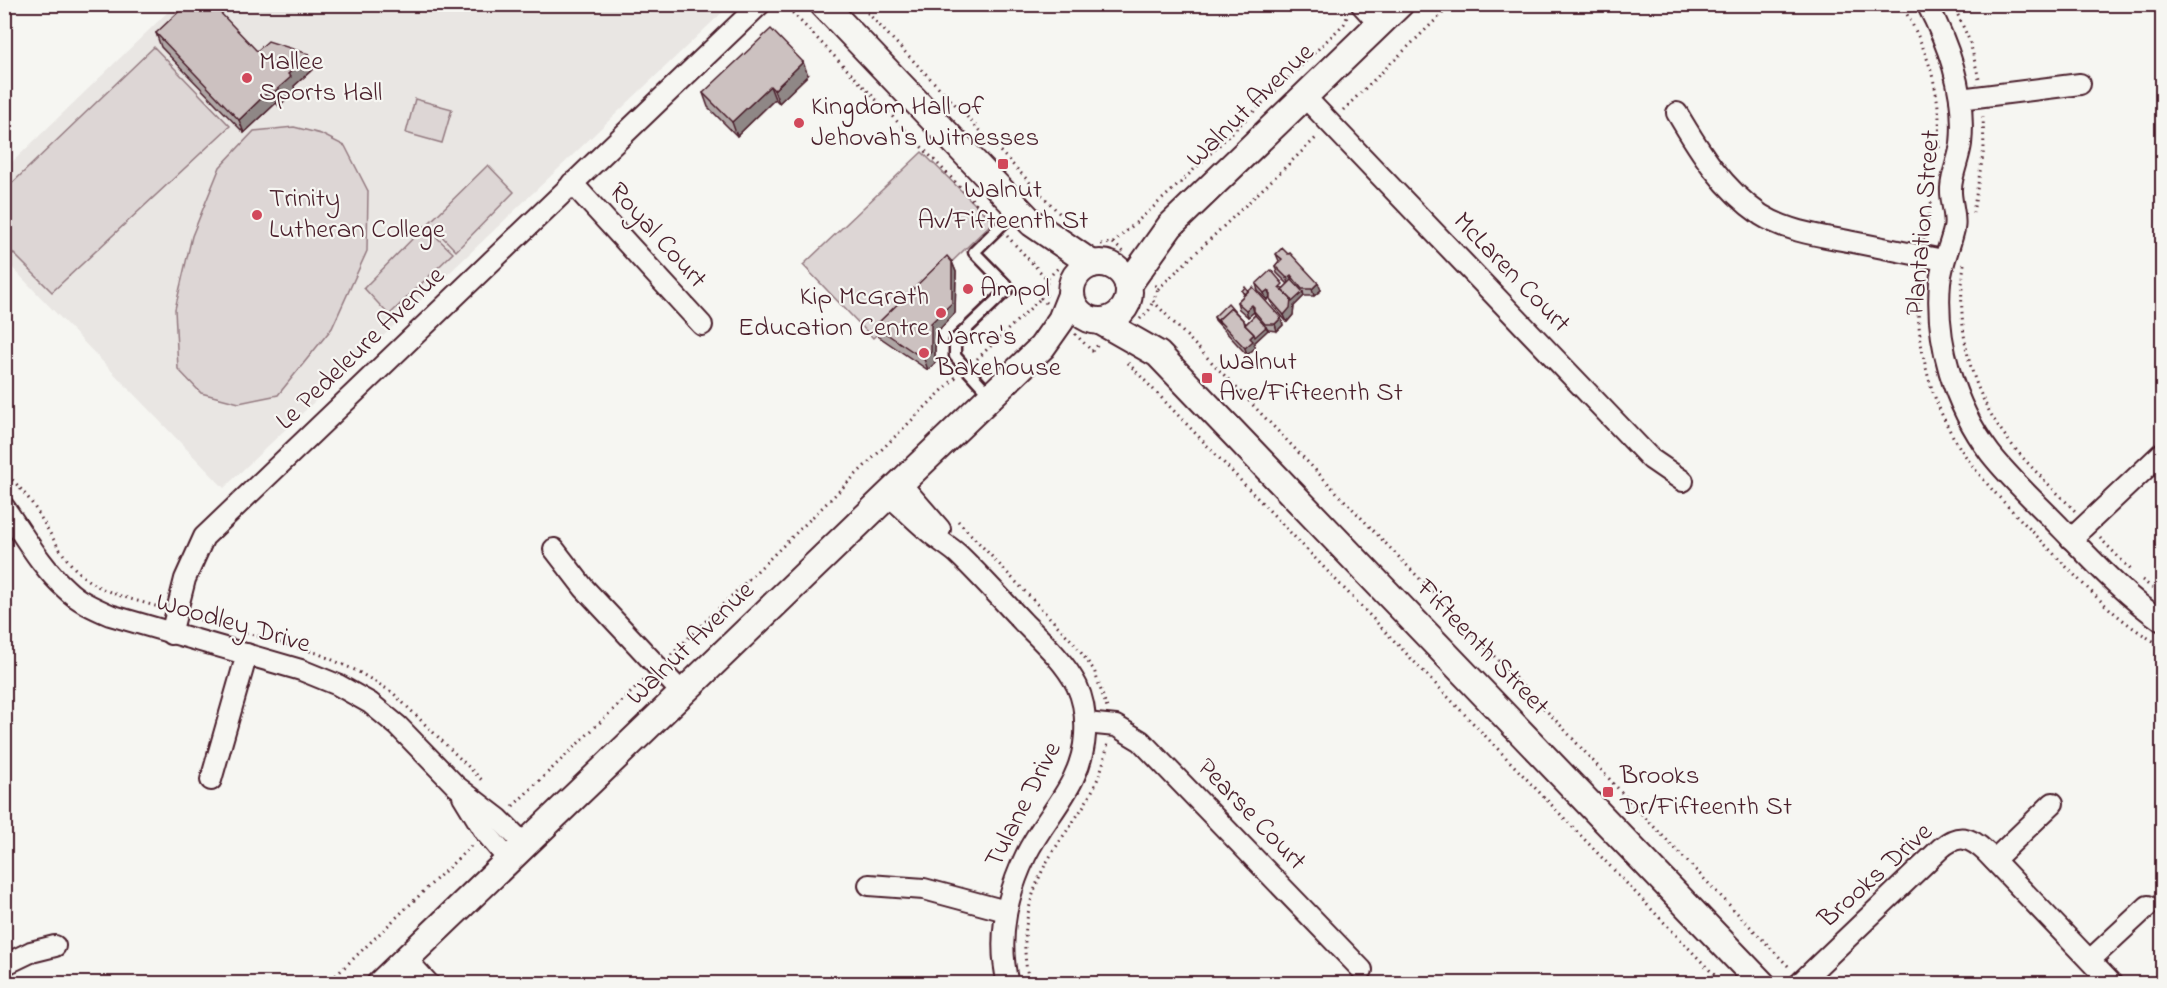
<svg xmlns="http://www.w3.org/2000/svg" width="2167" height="988" font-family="'Indie Flower',sans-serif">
	<rect width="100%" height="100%" fill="#f6f6f2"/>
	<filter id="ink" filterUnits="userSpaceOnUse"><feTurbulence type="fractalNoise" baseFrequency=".0167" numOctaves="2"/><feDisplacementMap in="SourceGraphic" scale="12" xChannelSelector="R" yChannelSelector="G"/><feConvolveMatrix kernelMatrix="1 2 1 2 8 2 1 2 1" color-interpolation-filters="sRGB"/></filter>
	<g filter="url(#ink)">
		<!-- built -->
		<polygon fill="#e9e6e3" points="175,5 730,5 224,488 5,260 5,169"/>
		<!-- green -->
		<g fill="#ddd6d5" stroke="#947a80" stroke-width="1.5">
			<polygon points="154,47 230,126 52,292 5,245 5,190"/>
			<polygon points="415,99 452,109 442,143 406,133"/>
			<polygon points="294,127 321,134 345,146 368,191 367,251 332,328 278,395 239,403 201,393 178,369 175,309 192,236 220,167 254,131"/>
			<polygon points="922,152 993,222 873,338 803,265"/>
			<polygon points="488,165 514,192 456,251 429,223"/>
			<polygon points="425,226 453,253 389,315 364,288"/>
		</g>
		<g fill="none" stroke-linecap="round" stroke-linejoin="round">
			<!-- service casing -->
			<g stroke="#4a1f2b" stroke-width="15">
				<polyline id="service" points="991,396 955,356 955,340 1009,288 974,252 1019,208"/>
			</g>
			<!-- minor casing -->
			<g stroke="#4a1f2b" stroke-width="24">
				<g id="minor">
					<polyline points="1361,4 1379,24"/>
					<path d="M1927,4C1950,47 1966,95 1961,144C1959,159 1952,173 1951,188C1950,202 1957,215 1954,229C1950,247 1942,262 1940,282C1935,342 1954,405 1990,453C2011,480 2038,504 2062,529C2094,562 2124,595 2162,621"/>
					<polyline points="1304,96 1651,459 1683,481"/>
					<polyline points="1960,99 2080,84"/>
					<path d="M1677,113C1700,152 1723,189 1761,215C1788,232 1822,236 1853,242C1883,248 1913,254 1943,260"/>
					<polyline points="572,183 702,325"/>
					<polyline points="900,483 940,529"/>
					<path d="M888,495C902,507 915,520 929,532C938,540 949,546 958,554C981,576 1002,600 1024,623C1043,642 1065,662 1077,686C1084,701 1086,718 1085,735C1082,785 1047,813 1026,855C1006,896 997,939 1008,984"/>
					<path d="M4,507C23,534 41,567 66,589C78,601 94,608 110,615L301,670L338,685L370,703L398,726L456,786L499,819L525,845"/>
					<polyline points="2071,539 2162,453"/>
					<polyline points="554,549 584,588 683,694"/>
					<polyline points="171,634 185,579 204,537 760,4"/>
					<polyline points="1086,723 1116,726 1141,741 1362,970"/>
					<polyline points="211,780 247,654"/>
					<polyline points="463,796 485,832 508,859"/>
					<polyline points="1994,860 2053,803"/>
					<polyline points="869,885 924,889 1006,911"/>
					<polyline points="406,959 429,984"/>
					<polyline points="2090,960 2148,906"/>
					<polyline points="4,965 31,952 55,946"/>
					<path d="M1799,984L1941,848C1959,833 1970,837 1986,852L2112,984"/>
				</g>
			</g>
			<!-- tertiary casing -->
			<g stroke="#4a1f2b" stroke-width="30">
				<g id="tertiary">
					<polyline points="823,4 1032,223 1092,264"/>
					<circle cx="1100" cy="292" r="29"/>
					<polyline points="1128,285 1170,226 1400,4"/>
					<polyline points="1100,321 1158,354 1762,984"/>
					<polyline points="380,984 1042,347 1061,320 1071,295"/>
				</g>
			</g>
			<!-- path -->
			<g stroke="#4a1f2b" stroke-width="3" stroke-dasharray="1.5 4.5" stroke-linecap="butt">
				<polyline points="784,4 990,218"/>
				<polyline points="859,4 1061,215"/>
				<path d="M1901,4C1930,53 1942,94 1939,151"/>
				<polyline points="1953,4 1970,42 1979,79"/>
				<polyline points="1343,110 1452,4"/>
				<polyline points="1973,213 1984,149 1983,115"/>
				<polyline points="1007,236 1047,279"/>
				<polyline points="1924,239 1932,199"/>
				<polyline points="1113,243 1126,254"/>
				<polyline points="1101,244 1113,243 1178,185 1344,24 1347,17"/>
				<path d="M1964,264C1956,325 1968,387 2006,437C2026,464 2052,487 2075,511"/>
				<path d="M1919,273C1913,341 1930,410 1972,465C1995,496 2026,524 2052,552C2086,587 2119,623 2162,646"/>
				<polyline points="1155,285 1158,289 1153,301 1563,728 1633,805 1791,969"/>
				<polyline points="1158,289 1318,136"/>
				<polyline points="1046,303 1041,298 1046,295 1047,279 1060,266"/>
				<polyline points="1140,319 1149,310 1153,301"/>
				<polyline points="1075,334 1092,351 1098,345"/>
				<polyline points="977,359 1041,298"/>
				<polyline points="1128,363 1723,984"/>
				<path d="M4,471C13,480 21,489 29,499C50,529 63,567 97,586C116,596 138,601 159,607"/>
				<polyline points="958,521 1073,642 1094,670 1107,708"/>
				<polyline points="2100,538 2133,572"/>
				<polyline points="2142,580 2162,595"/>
				<polyline points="194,618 317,653 357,671 392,692 484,782"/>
				<polyline points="671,655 956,377"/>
				<polyline points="513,806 644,680"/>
				<polyline points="327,984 473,844"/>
				<path d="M1030,984C1018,941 1028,892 1051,855C1077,813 1099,794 1108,742"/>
			</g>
			<!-- service -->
			<use href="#service" stroke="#f6f6f2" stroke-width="10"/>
			<!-- minor -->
			<use href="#minor" stroke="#f6f6f2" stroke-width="20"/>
			<!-- tertiary -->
			<use href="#tertiary" stroke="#f6f6f2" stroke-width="26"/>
		</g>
		<!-- wall -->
		<g fill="#afa6a5" stroke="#4a1f2b" stroke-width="1.5">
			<polygon points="156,33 257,51 309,54 314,68 294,86 295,91 279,106 276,103 244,133 161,47"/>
			<polygon points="808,75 779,103 775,99 737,136 708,107 703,93"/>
			<polygon points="1276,254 1321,290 1314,296 1304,296 1294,306 1293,315 1287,322 1273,306 1270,297 1267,300 1258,291 1256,284 1284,288 1288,284 1277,273 1275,266 1279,261"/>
			<polygon points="952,262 956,272 955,313 935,334 935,363 928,370 878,336 875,326"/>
			<polygon points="1242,291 1248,291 1281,318 1283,325 1277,331 1268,330 1254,343 1255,348 1247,355 1215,320 1214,317 1234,310 1244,321 1246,324 1255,315 1254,312 1248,317 1239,309 1237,302 1244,295"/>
		</g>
		<!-- shaded-wall -->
		<g fill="#8f8786" stroke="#4a1f2b" stroke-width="1.5">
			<polygon points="309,54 314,68 294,86 295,91 279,106 274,92 288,74"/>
			<polygon points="803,62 808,75 779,103 774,90"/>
			<polygon points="770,86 775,99 737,136 732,122"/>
			<polygon points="271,89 276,103 244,133 239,120"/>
			<polygon points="952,262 956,272 955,313 935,334 935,363 928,370 924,359 931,323"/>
			<polygon points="1291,275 1293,282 1290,285 1287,278"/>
			<polygon points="1318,283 1321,290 1314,296 1312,289"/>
			<polygon points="1268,290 1270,297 1267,300 1264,293"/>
			<polygon points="1303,292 1304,296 1294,306 1293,315 1287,322 1284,315 1291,299"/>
			<polygon points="1252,305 1254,312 1248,317 1246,310"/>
			<polygon points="1281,318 1283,325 1277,331 1275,324"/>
			<polygon points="1266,327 1268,330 1254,343 1255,348 1247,355 1245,348 1250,338 1254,334"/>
		</g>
		<!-- building -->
		<g fill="#ccc1c0" stroke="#4a1f2b" stroke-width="1.5">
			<polygon points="187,4 212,4 257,51 268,41 309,54 288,74 291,77 274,92 271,89 239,120 156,33"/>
			<polygon points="771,29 803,62 774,90 770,86 732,122 703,93"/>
			<polygon points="1282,248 1288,254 1290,253 1318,283 1312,289 1302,289 1291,275 1287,278 1275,266 1282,259 1276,254"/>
			<polygon points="947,256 952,262 952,303 931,323 931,352 924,359 875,326"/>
			<polygon points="1271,270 1283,284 1279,288 1291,299 1290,308 1284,315 1270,299 1270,292 1268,290 1264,293 1256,284"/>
			<polygon points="1292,280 1303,292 1292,302 1291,299 1282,290"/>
			<polygon points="1245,287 1248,291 1245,294 1242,291"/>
			<polygon points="1253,287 1281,318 1275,324 1265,324 1254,311 1254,307 1252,305 1246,310 1237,302"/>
			<polygon points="1228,303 1234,310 1231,308 1218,320 1220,324 1214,317"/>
			<polygon points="1231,308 1244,321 1245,325 1254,334 1250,338 1253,341 1245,348 1218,320"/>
			<polygon points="1255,315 1266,327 1255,337 1254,334 1245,325"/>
		</g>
	</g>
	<!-- markers -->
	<g fill="#d1495b" stroke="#f6f6f2" stroke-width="2">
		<circle cx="247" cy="78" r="6"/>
		<circle cx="799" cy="123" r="6"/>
		<rect x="997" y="158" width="12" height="12" rx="3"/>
		<circle cx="257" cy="215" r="6"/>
		<circle cx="968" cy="289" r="6"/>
		<circle cx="941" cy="313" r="6"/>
		<circle cx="924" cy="353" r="6"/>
		<rect x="1201" y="372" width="12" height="12" rx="3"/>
		<rect x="1602" y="786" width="12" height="12" rx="3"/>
	</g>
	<g text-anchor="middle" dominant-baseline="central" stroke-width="4.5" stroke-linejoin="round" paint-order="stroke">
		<!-- poi labels -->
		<g font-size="27" fill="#4a1f2b" stroke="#f6f6f2" text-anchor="start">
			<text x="259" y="62">Mallee<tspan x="259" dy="31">Sports Hall</tspan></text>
			<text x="811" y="107">Kingdom Hall of<tspan x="811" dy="31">Jehovah's Witnesses</tspan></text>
			<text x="1003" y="190" text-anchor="middle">Walnut<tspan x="1003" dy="31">Av/Fifteenth St</tspan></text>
			<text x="269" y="199">Trinity<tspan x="269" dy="31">Lutheran College</tspan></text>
			<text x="980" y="289">Ampol</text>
			<text x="929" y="297" text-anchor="end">Kip McGrath<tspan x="929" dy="31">Education Centre</tspan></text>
			<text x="936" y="337">Narra's<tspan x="936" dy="31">Bakehouse</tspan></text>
			<text x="1219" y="362">Walnut<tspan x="1219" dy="31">Ave/Fifteenth St</tspan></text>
			<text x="1620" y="776">Brooks<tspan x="1620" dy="31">Dr/Fifteenth St</tspan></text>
		</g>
		<!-- street labels -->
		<g font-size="27" fill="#4a1f2b" stroke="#f6f6f2">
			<text transform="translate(1251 106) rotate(-44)">Walnut Avenue</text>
			<text transform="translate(1924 223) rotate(-85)">Plantation Street</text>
			<text transform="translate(657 236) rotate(48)">Royal Court</text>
			<text transform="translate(1511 273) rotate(46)">McLaren Court</text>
			<text transform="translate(361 349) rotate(-44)">Le Pedeleure Avenue</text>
			<text transform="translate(233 624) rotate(16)">Woodley Drive</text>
			<text transform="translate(691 644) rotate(-44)">Walnut Avenue</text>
			<text transform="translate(1482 648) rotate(46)">Fifteenth Street</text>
			<text transform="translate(1024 805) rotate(-63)">Tulane Drive</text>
			<text transform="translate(1251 815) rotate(46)">Pearse Court</text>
			<text transform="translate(1876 876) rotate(-42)">Brooks Drive</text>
		</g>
	</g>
	<!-- margin -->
	<rect width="2167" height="988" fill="none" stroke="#f6f6f2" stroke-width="24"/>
	<rect x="12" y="12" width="2143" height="964" fill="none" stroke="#4a1f2b" stroke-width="2" filter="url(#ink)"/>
</svg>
